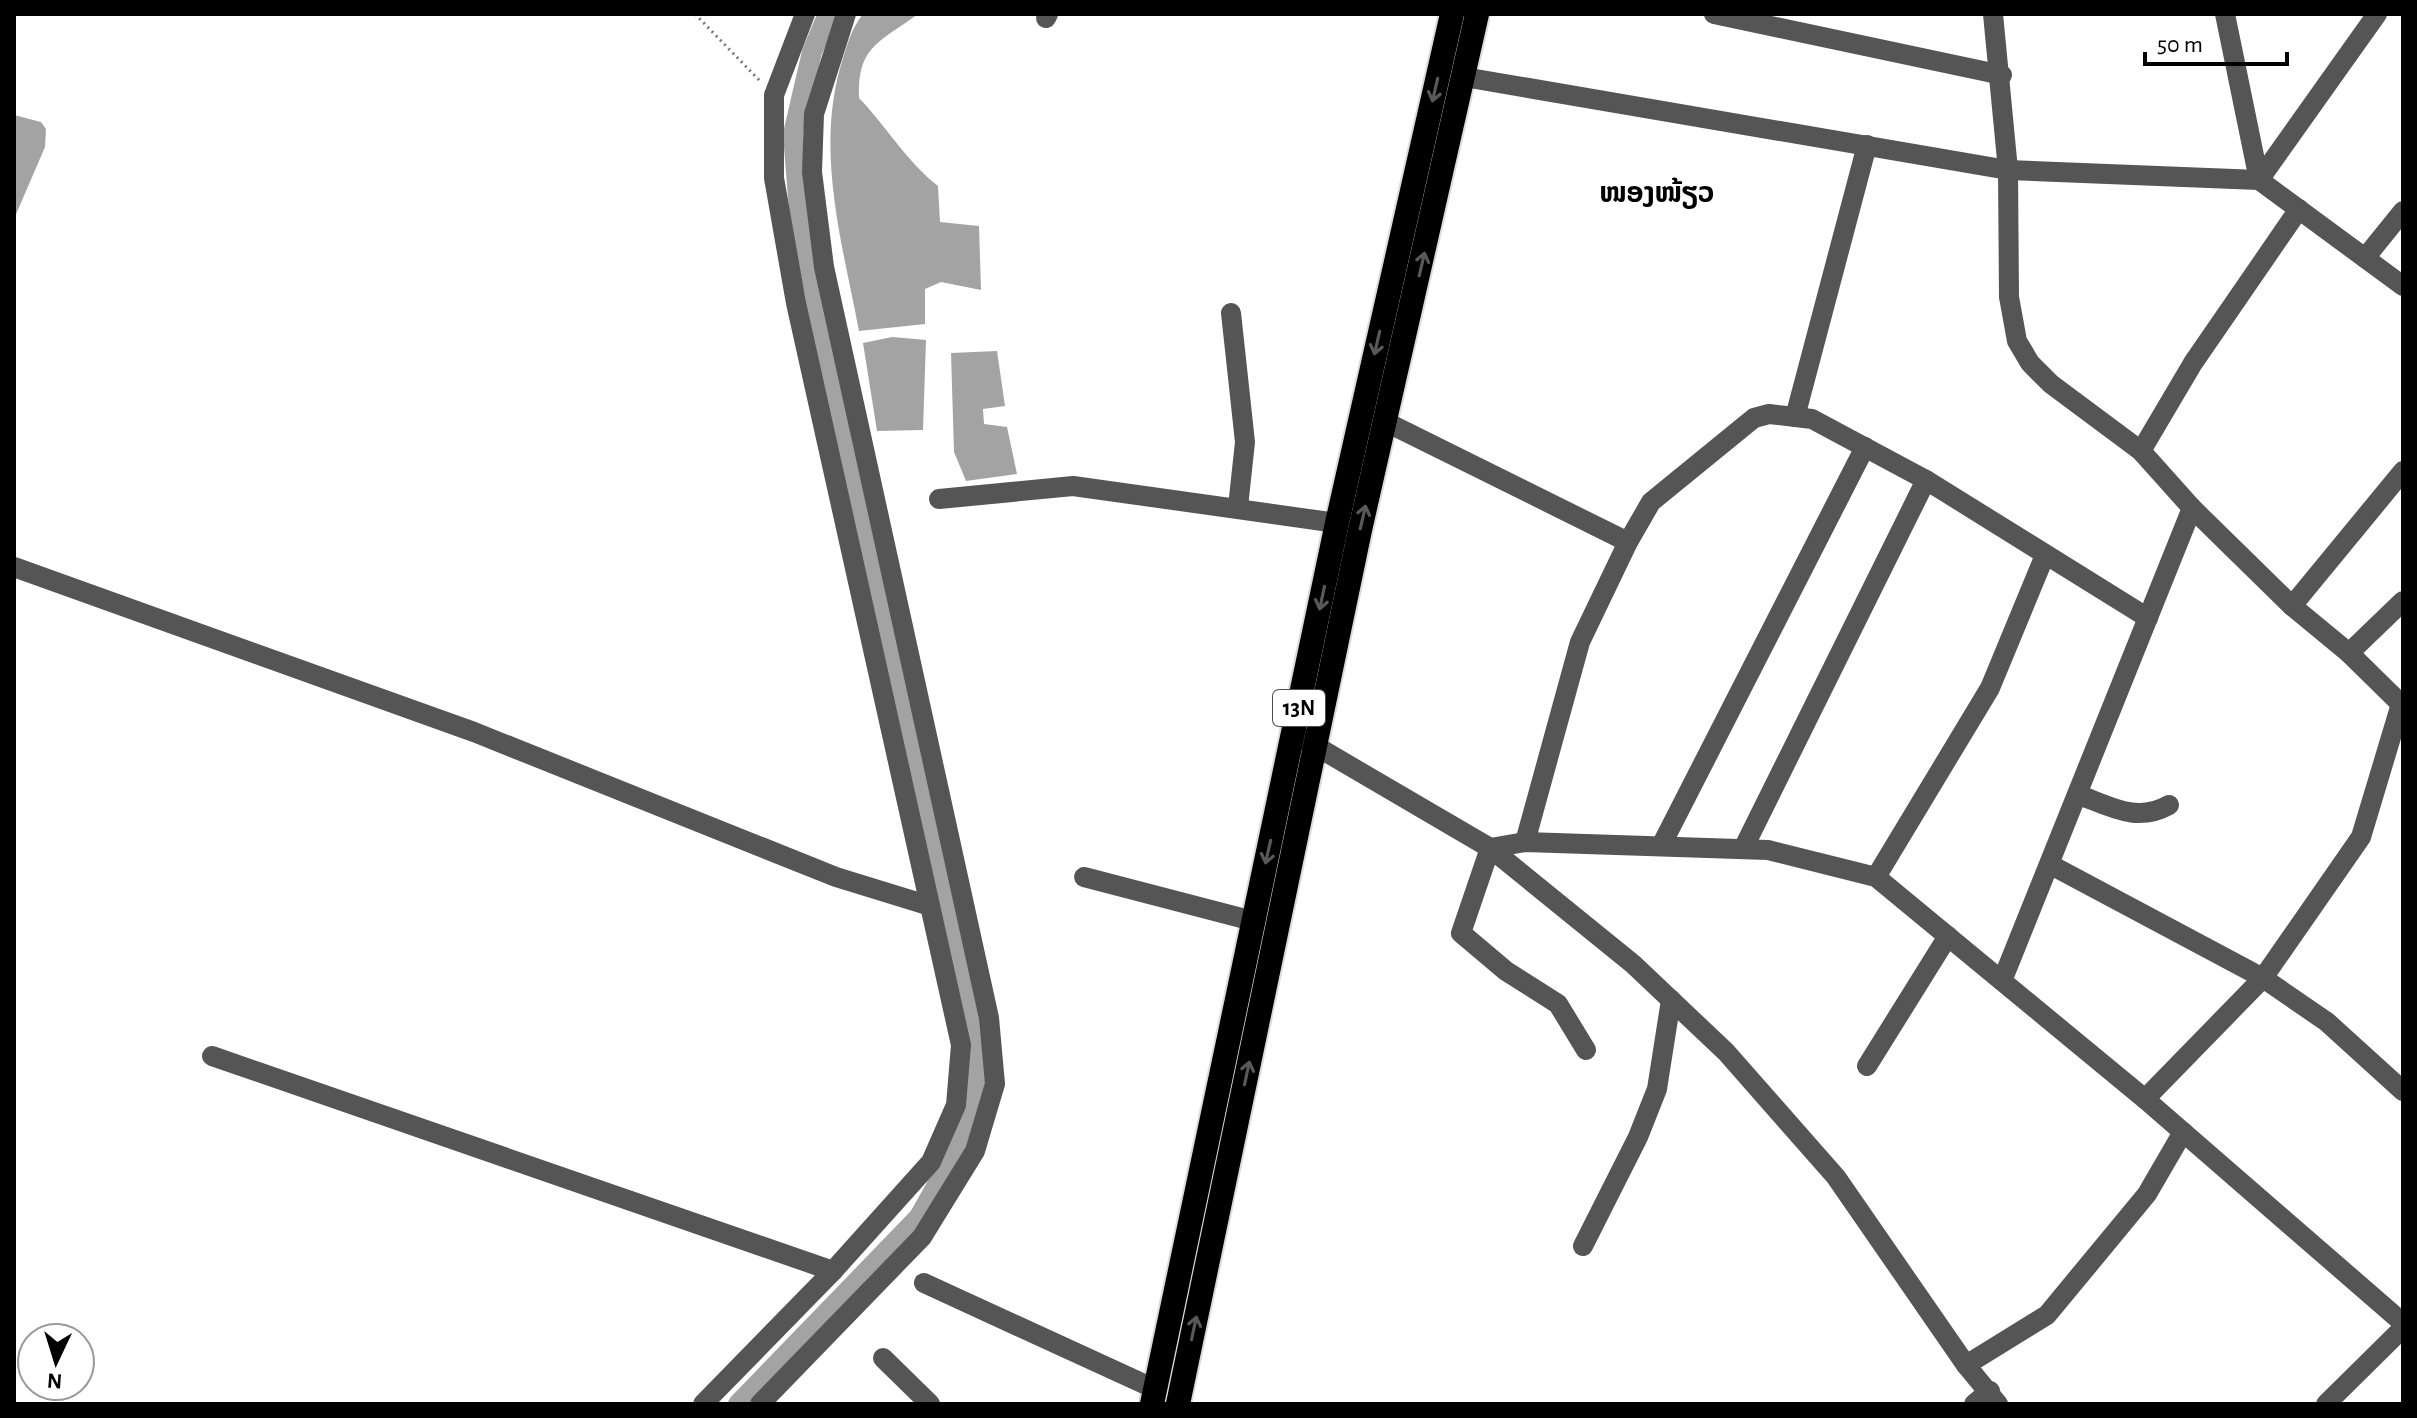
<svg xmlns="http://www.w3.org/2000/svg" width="2417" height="1418" font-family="'Alegreya Sans','Noto Sans Lao',sans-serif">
	<rect width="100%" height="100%" fill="#fff"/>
	<!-- water -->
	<g fill="#a3a3a3">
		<path d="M863,14H918C880,42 857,46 859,98C886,126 907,162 938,186L940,222L979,226L981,290L941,282L925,289V324L859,331C842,241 814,149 843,58C848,42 852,28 863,14Z"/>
		<polygon points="14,115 41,122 46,129 45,147 14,219"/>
		<polygon points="892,337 926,340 923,430 877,431 863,343"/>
		<polygon points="997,351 1005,406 983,409 984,424 1007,427 1017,474 966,481 954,452 951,353"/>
	</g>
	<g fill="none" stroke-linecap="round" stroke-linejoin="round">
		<!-- canal -->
		<polyline stroke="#a3a3a3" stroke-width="20" points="738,1404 919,1217 956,1151 976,1084 971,1003 843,446 799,211 793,134 812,52 828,14"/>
		<!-- highway casing -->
		<g stroke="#dbdbdb" stroke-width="28">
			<g id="highway">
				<polyline points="1152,1404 1337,523 1452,14"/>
				<polyline points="1178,1404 1360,530 1477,14"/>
			</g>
		</g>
		<!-- path -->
		<polyline stroke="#777" stroke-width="3" stroke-dasharray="2 4" stroke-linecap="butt" points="695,14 760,81"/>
		<!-- minor -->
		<g stroke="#555" stroke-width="20">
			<polyline points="1714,14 2002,75"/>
			<polyline points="1993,14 2008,170 2009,297 2017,341 2030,363 2051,384 2141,451 2192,508 2292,606 2349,653 2403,706"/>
			<polyline points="2225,14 2259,180 2403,286"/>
			<polyline points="1046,18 1048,14"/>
			<polyline points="1464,77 2008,170 2259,180 2377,14"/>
			<polyline points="2365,258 2403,211"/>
			<polyline points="1231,313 1245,442 1238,507"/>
			<polyline points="1795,417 1867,145"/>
			<polyline points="1386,422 1628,542 1580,642 1525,842"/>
			<polyline points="2141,451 2193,363 2299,209"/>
			<polyline points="939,499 1073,486 1337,523"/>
			<polyline points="1628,542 1651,502 1754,418 1769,414 1812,419 1926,480 2148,618"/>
			<polyline points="14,567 474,732 836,877 927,905"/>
			<polyline points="2292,606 2403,471"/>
			<polyline points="2349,653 2403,601"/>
			<polyline points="1302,738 1490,848 1633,964 1726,1052 1836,1177 1966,1365 1998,1404"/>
			<path d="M2079,795C2112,807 2137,823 2169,805"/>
			<polyline points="1661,846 1865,447"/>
			<polyline points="1743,849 1926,480"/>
			<polyline points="2051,865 2263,978 2327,1022 2403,1091"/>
			<polyline points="1084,877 1253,921"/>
			<polyline points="1876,877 1990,688 2045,555"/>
			<polyline points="2002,981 2192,508"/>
			<polyline points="1586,1050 1558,1004 1506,971 1461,933 1490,848 1525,842 1768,850 1876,877 2145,1099 2403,1323"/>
			<polyline points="212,1056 833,1271"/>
			<polyline points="1867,1066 1948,936"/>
			<polyline points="2145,1099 2263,978 2361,837 2401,704"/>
			<polyline points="1583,1246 1638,1137 1657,1089 1671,1000"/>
			<polyline points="924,1283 1155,1389"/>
			<polyline points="883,1358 930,1404"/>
			<polyline points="1966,1365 2047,1315 2147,1194 2183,1132"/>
			<polyline points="703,1404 833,1271 931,1162 956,1105 961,1045 796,303 774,178 774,95 805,14"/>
			<polyline points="760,1404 922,1237 975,1151 995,1084 989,1018 824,267 812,172 814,114 846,14"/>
			<polyline points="1974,1404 1990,1391"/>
			<polyline points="2326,1404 2403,1328"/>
		</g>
		<!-- highway -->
		<use href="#highway" stroke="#000" stroke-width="24"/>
	</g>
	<!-- one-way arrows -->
	<defs><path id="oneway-shaft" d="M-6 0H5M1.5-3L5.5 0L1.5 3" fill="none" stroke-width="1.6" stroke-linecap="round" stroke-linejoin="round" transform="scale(2)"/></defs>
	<g stroke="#595959">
		<use href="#oneway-shaft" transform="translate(1435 90) rotate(103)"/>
		<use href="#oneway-shaft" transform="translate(1422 264) rotate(-77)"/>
		<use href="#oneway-shaft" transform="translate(1377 343) rotate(103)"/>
		<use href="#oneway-shaft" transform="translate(1363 517) rotate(-77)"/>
		<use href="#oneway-shaft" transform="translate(1322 598) rotate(102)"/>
		<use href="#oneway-shaft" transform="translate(1268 852) rotate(103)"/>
		<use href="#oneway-shaft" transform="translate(1247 1073) rotate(-78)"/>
		<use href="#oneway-shaft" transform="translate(1194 1328) rotate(-78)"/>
	</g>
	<g text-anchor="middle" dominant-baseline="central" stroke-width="6" stroke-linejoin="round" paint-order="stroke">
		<!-- shield labels -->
		<rect fill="#fff" stroke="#4c4c4c" stroke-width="2" x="1273" y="690" width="52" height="36" rx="6"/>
		<g font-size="22" font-weight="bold" fill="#000">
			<text x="1299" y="708">13N</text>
		</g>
		<!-- quarter labels -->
		<g font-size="28" font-weight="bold" fill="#000" stroke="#fff">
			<text x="1657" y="194">ໜອງໜ້ຽວ</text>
		</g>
	</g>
	<!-- border -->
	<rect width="2417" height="1418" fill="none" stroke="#000000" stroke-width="32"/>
	<!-- north arrow -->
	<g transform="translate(56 1362) rotate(184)"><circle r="38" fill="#ffffff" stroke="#999999" stroke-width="2"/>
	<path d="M0-6L14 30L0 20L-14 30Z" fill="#000000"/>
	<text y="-12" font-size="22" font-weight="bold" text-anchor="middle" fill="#000000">N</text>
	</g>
	<!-- scale -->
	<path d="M2145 52v12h142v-12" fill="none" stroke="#000000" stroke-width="4"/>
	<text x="2157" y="52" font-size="24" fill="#000000" stroke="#ffffff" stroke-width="6" paint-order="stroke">50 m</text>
</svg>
